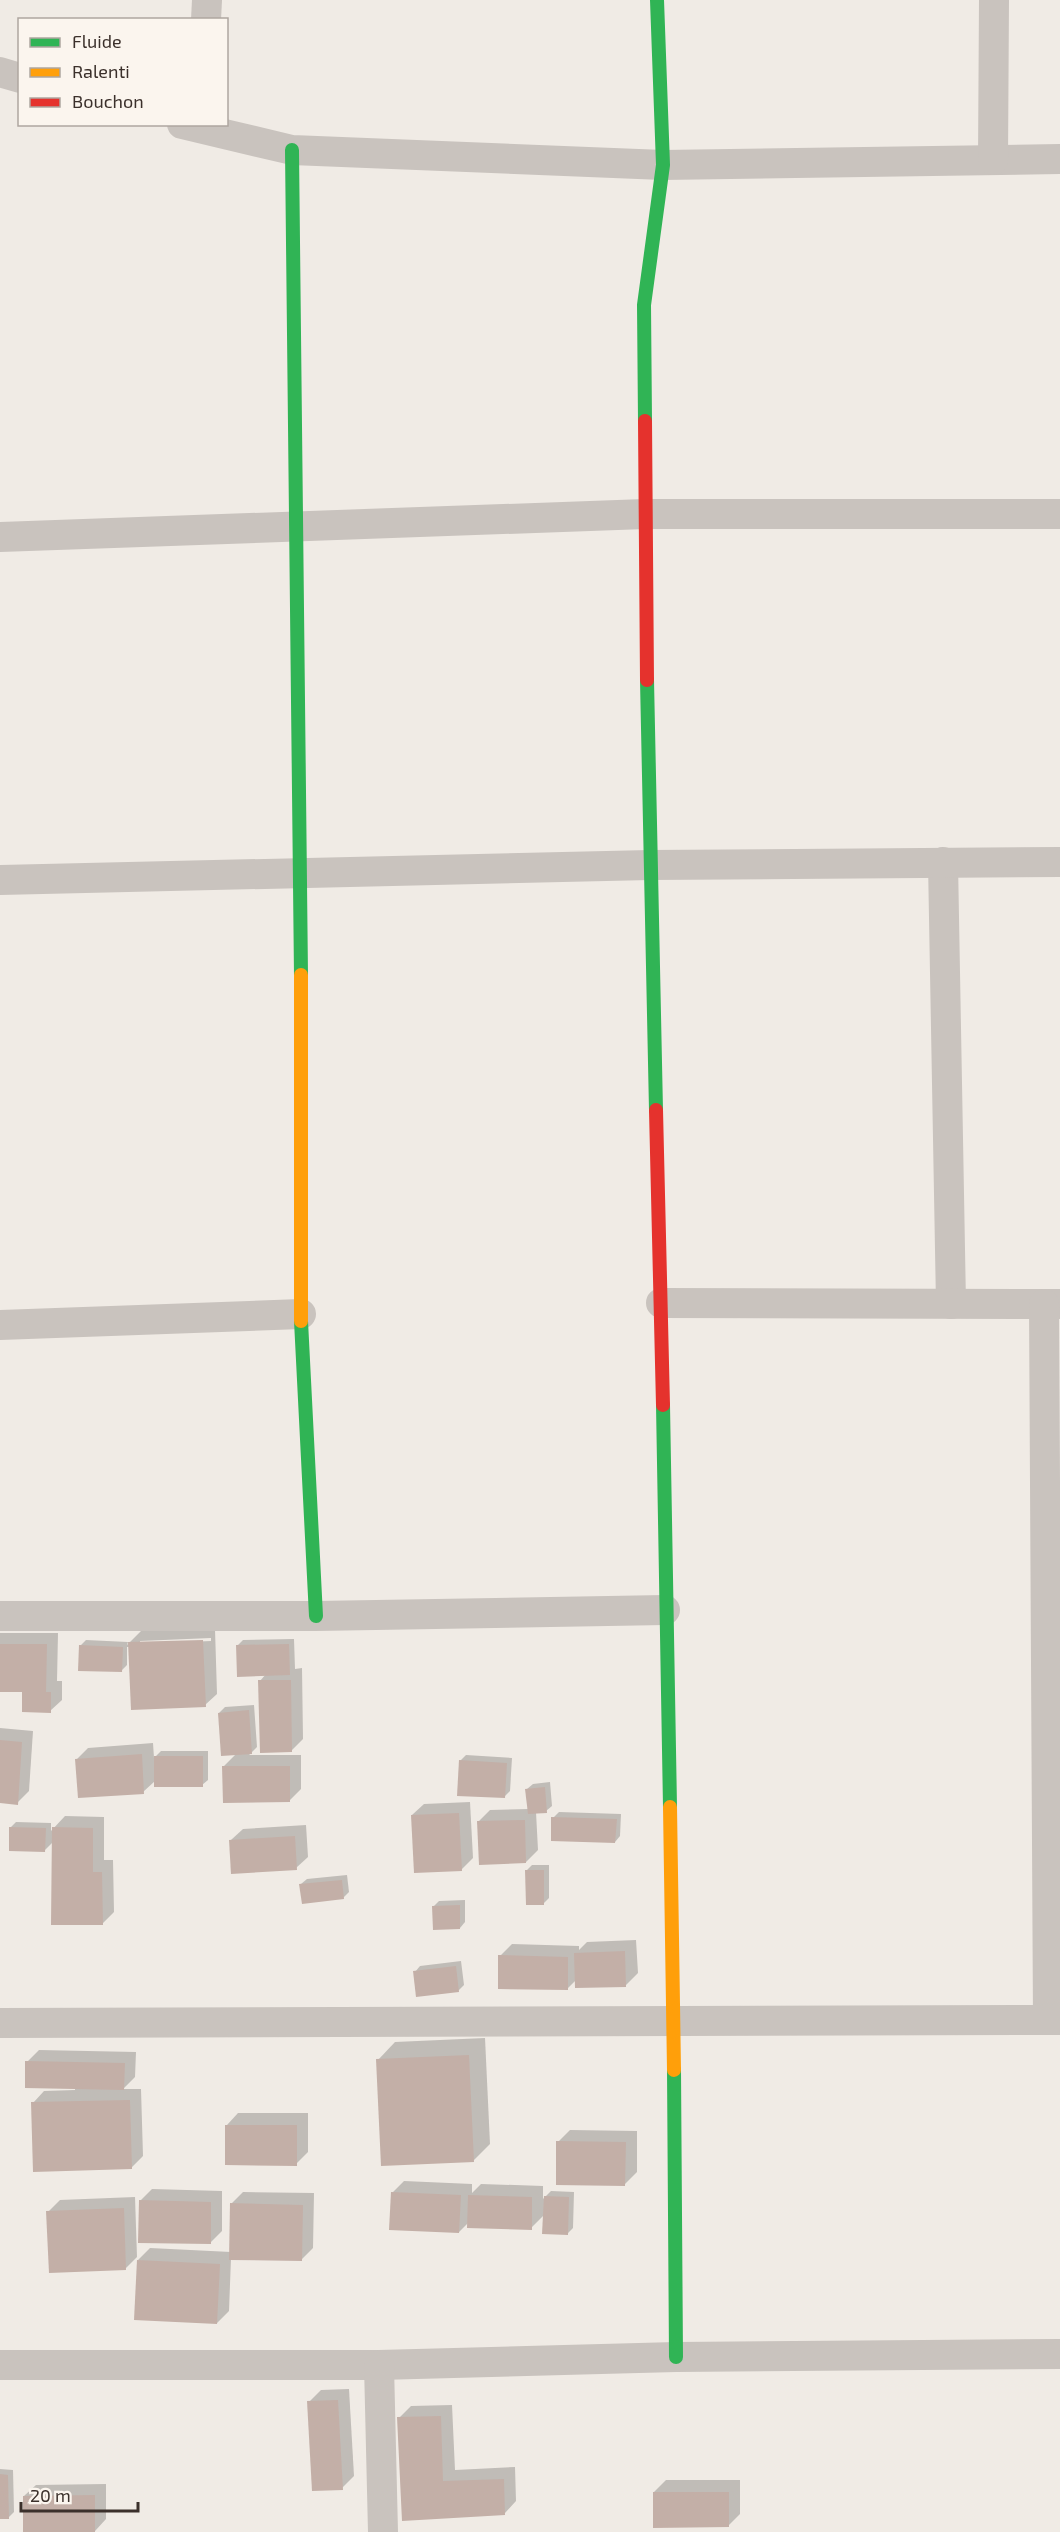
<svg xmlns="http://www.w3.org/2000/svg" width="1060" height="2532" font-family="'Exo 2',sans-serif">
	<rect width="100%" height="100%" fill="#f0ebe5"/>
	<!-- shadow -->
	<g fill="#0003" fill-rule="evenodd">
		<path d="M215,1629L217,1694L205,1705L130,1647H127V1665L121,1671L80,1646L86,1640L128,1642L127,1645L141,1631ZM211,1638V1641L140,1644V1641Z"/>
		<polygon points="0,1633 58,1633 57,1681 62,1681 62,1700 50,1711 24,1691 0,1690"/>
		<polygon points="294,1639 295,1669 302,1668 303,1739 291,1751 260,1681 266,1674 238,1645 243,1640"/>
		<polygon points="254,1705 257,1747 249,1755 301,1755 301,1789 289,1801 224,1766 236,1754 219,1713 225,1707"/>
		<polygon points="0,1728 33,1731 29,1791 17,1803 0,1802"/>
		<polygon points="153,1743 154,1758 161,1751 208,1751 208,1780 202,1785 155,1781 143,1792 76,1760 88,1748"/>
		<polygon points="466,1755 512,1758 510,1791 504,1797 460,1761"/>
		<polygon points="550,1782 552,1806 546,1811 536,1812 538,1850 526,1862 479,1821 490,1810 529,1809 527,1789 533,1784"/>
		<polygon points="470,1802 473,1858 461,1870 412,1815 424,1804"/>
		<polygon points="559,1812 621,1814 620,1836 615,1842 553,1818"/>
		<polygon points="65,1816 104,1817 104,1860 113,1860 114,1912 102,1924 53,1842 45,1850 10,1828 16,1822 51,1823 51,1831"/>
		<polygon points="306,1825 308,1857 296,1868 231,1840 243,1829"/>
		<polygon points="532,1865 549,1865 549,1898 544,1903 526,1871"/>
		<polygon points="347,1875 349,1892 343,1898 301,1884 307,1879"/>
		<polygon points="465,1900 465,1922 460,1928 434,1906 439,1901"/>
		<polygon points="636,1940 638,1973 626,1985 576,1980 567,1989 500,1956 512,1944 579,1946 579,1950 587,1942"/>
		<polygon points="461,1961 464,1985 458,1991 415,1972 420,1966"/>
		<polygon points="485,2038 490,2144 473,2161 378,2060 395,2042"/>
		<polygon points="39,2050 136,2052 135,2077 123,2089 141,2089 143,2156 131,2168 33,2103 44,2091 75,2090 75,2088 27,2062"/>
		<polygon points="238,2113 308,2113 308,2152 296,2164 227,2125"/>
		<polygon points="570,2130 637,2131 637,2172 625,2184 558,2142"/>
		<polygon points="404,2181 472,2184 472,2193 481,2184 543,2186 543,2199 551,2191 574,2192 573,2228 567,2234 544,2215 531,2228 469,2222 459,2232 392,2193"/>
		<polygon points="152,2189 222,2191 222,2231 210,2243 140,2201"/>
		<polygon points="243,2192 314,2193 313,2248 301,2260 231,2258 229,2311 217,2323 138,2260 150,2248 231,2252 232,2203"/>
		<polygon points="135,2197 137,2257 125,2269 48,2212 60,2200"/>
		<polygon points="349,2389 354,2476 342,2488 309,2402 321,2390"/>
		<polygon points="452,2405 455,2470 515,2467 516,2501 505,2513 403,2519 399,2418 411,2406"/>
		<polygon points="0,2469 13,2470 14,2512 8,2518 0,2518"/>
		<polygon points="666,2480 740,2480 740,2514 728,2526 654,2492"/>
		<polygon points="106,2484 106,2519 95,2531 24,2496 36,2485"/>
	</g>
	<!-- building -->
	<g fill="#c3afa7">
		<polygon points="203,1640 206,1707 131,1710 128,1642"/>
		<polygon points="0,1644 47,1644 46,1692 51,1692 51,1713 22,1712 22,1692 0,1692"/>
		<polygon points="289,1644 290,1675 237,1677 236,1645"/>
		<polygon points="79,1645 123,1647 122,1672 78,1671"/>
		<polygon points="258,1680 291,1680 292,1752 260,1753"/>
		<polygon points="249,1710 252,1754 221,1756 218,1713"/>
		<polygon points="0,1740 22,1742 18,1805 0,1803"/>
		<polygon points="142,1754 144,1794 78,1798 75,1759"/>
		<rect x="154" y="1756" width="49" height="31"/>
		<polygon points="459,1760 507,1763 505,1798 457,1796"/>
		<polygon points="222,1766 290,1766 290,1802 223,1803"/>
		<polygon points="545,1787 547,1813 528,1814 525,1789"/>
		<polygon points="459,1813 462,1871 414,1873 411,1815"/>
		<polygon points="551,1817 617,1819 615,1843 551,1841"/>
		<polygon points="525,1820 526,1863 479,1865 477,1821"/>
		<polygon points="9,1827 46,1828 45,1852 9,1851"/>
		<polygon points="52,1827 93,1828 93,1872 102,1872 103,1925 51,1925"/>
		<polygon points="295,1836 297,1870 231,1874 229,1840"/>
		<polygon points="525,1870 544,1870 544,1905 526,1905"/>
		<polygon points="342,1880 344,1899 302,1904 299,1884"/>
		<polygon points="460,1905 460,1929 433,1930 432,1906"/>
		<polygon points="625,1951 626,1987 575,1988 574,1953"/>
		<polygon points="498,1955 568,1957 568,1990 498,1989"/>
		<polygon points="456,1966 459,1992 416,1997 413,1971"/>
		<polygon points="469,2055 474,2162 381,2166 376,2059"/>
		<polygon points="25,2061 125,2063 124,2090 25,2088"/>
		<polygon points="130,2100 132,2169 33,2172 31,2102"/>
		<polygon points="225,2125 297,2125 297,2166 225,2165"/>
		<polygon points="556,2141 626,2142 625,2186 556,2185"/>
		<polygon points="391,2192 461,2195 459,2233 389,2230"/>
		<polygon points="468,2195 532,2197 532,2230 467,2228"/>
		<polygon points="544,2196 569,2197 568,2235 542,2234"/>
		<polygon points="139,2200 211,2202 211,2244 138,2243"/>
		<polygon points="230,2203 303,2205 302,2261 229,2260"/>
		<polygon points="124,2208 126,2270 49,2273 46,2211"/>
		<polygon points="137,2260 220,2264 217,2324 134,2320"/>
		<polygon points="338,2400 343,2490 312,2491 307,2401"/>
		<polygon points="441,2416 443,2481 504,2479 505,2515 402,2521 397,2417"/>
		<polygon points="0,2474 8,2475 9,2519 0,2519"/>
		<polygon points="653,2492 729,2492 729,2527 653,2528"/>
		<polygon points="95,2495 95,2532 23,2532 23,2496"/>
	</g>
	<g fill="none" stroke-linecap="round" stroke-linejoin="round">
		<!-- street -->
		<g stroke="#c9c3be" stroke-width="30">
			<polyline points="206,20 207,0"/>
			<polyline points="0,72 20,78"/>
			<polyline points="182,124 292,150 663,165 1060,159"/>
			<polyline points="993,160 994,0"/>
			<polyline points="0,537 645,514 1060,514"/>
			<polyline points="943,862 951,1304"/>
			<polyline points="0,880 650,865 1060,862"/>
			<polyline points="661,1303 1060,1304"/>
			<polyline points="1044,1304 1048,2020"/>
			<polyline points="0,1325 301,1314"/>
			<polyline points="0,1616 316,1616 665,1610"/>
			<polyline points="0,2023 1060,2020"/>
			<polyline points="0,2365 379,2365 676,2357 1060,2354"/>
			<polyline points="379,2365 383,2532"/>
		</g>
		<!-- fast -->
		<g stroke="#30b455" stroke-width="14">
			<polyline points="292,150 301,975"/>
			<polyline points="645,421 644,305 663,165 657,0"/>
			<polyline points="647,680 656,1110"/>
			<polyline points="301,1321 316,1616"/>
			<polyline points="663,1405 670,1807"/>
			<polyline points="674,2070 676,2357"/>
		</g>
		<!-- slow -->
		<g stroke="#ff9f0a" stroke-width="14">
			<polyline points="301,975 301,1321"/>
			<polyline points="670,1807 674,2070"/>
		</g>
		<!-- jam -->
		<g stroke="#e5322d" stroke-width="14">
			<polyline points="645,421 647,680"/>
			<polyline points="656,1110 663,1405"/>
		</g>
	</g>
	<!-- legend -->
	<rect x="18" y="18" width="210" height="108" fill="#fbf5ee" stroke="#aea6a0" stroke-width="1.5"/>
	<rect x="30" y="38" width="30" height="9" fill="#30b455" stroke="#aea6a0" stroke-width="1.5"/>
	<text x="72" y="48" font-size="18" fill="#3b302b">Fluide</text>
	<rect x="30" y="68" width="30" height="9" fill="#ff9f0a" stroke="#aea6a0" stroke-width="1.5"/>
	<text x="72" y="78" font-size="18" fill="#3b302b">Ralenti</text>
	<rect x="30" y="98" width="30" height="9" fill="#e5322d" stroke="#aea6a0" stroke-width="1.5"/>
	<text x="72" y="108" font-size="18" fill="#3b302b">Bouchon</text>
	<!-- scale -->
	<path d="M21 2502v9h117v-9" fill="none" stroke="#3b302b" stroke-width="3"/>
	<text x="30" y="2502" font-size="18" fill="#3b302b" stroke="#fbf5ee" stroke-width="4.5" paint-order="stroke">20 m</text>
</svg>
